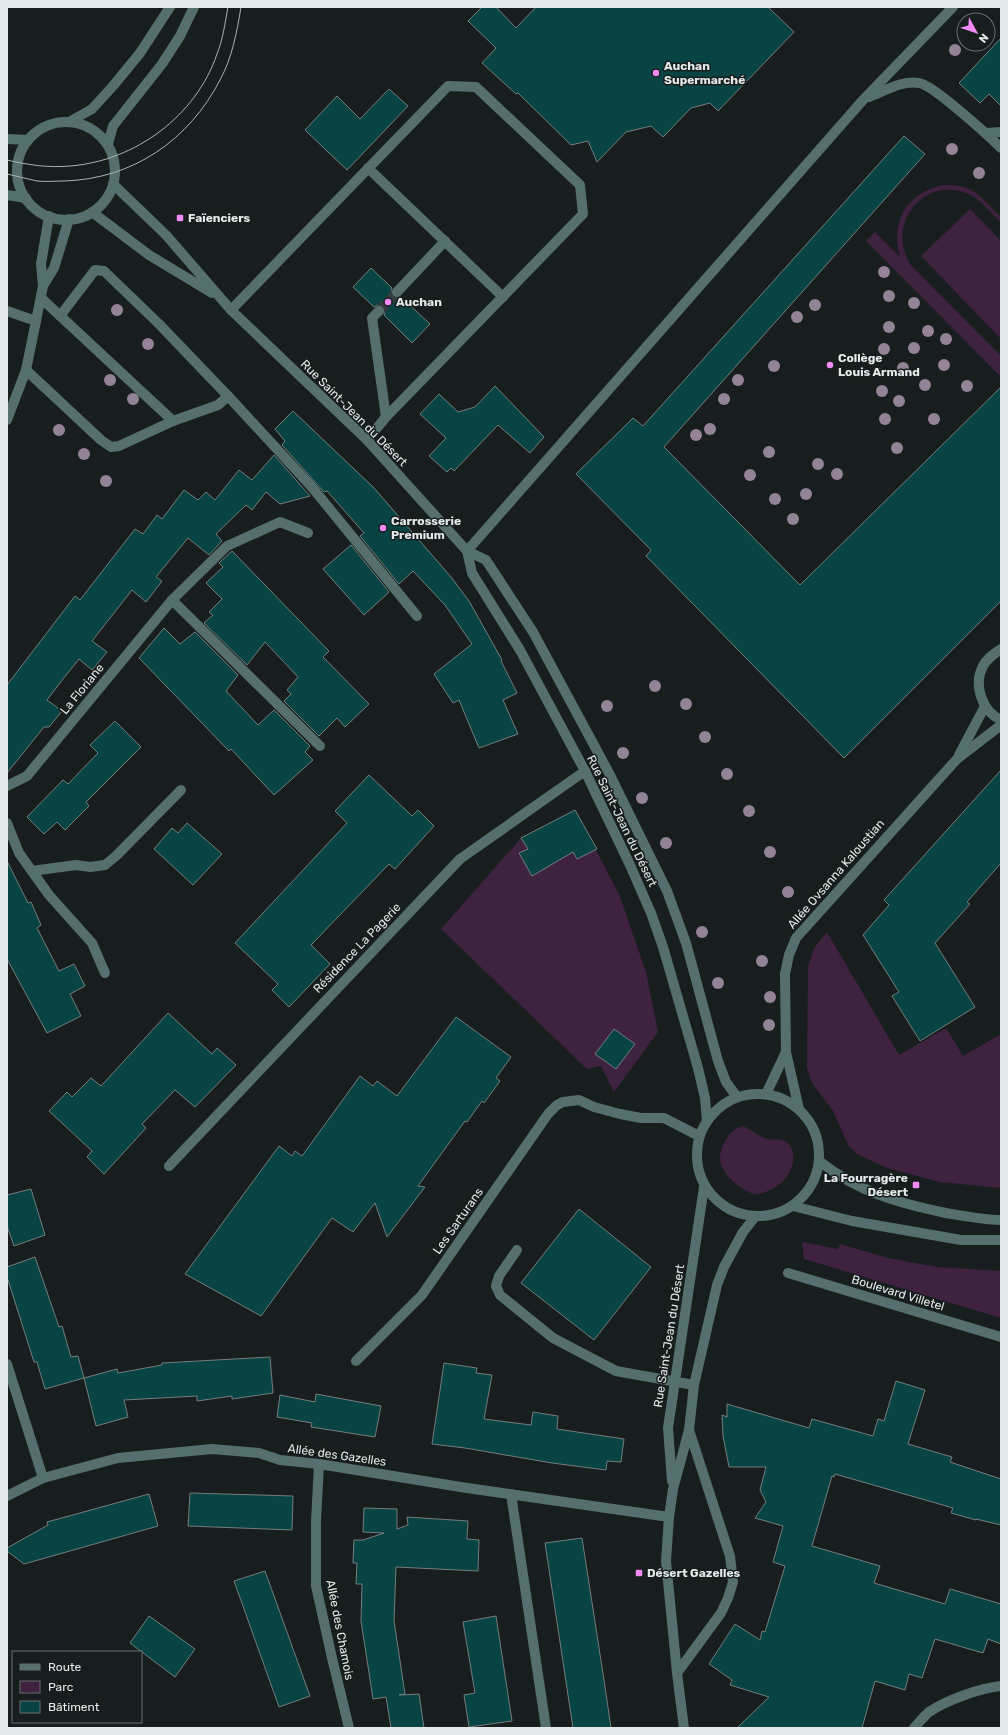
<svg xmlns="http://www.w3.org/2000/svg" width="1008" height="1735" font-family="Rubik,sans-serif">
	<rect width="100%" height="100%" fill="#171e1d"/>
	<!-- green -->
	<g fill="#3f2140">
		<path d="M944,185C975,184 980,197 1001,217V223C991,213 980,198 966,193C923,177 886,224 910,264L1001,356V377L866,241L875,232L900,257C890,221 907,192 944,185Z"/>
		<polygon points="970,209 1001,241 1001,339 921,256"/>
		<polygon points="575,810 619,894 646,972 658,1032 614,1092 601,1066 587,1069 441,929 521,838"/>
		<polygon points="827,932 899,1055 946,1028 963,1056 1001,1034 1001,1188 940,1182 887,1168 857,1154 848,1145 833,1111 812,1083 807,1068 808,967 814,948"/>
		<path d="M743,1126C752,1130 758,1136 767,1139C773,1141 779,1138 785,1141C802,1152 791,1177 777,1186C773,1189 768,1191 763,1193C747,1199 720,1174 720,1158C721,1145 730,1128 743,1126Z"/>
		<polygon points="802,1242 838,1249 840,1244 888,1258 937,1267 1001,1271 1001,1318 804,1259"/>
	</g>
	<!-- building -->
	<g fill="#094444" stroke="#757d7d">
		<polygon points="482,7 496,7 516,28 536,7 768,7 794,32 718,111 710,103 691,108 663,137 651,126 626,132 597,162 588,141 571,145 518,93 516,94 482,63 496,48 468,21"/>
		<polygon points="1001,38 1001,106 989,94 980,103 959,83"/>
		<polygon points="389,89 408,106 347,170 305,130 337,96 360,119"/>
		<polygon points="904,136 925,154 664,447 800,585 1001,387 1001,601 844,758 646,556 651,550 576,474 633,418 643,426"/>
		<polygon points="371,268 392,288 391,291 392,296 396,298 401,297 430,324 412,343 384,315 385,310 383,306 378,305 374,307 353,287"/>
		<polygon points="495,386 544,437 530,453 498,425 454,471 451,468 447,472 429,456 446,438 420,414 439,394 458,412 475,407"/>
		<polygon points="293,411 374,488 451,577 469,601 502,660 501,661 517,693 503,700 518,734 479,748 459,700 453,703 434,674 472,644 445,605 413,571 399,584 360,536 364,533 327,491 324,492 282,445 285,441 275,429"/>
		<polygon points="274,455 310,496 280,504 266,492 252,510 246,505 216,534 222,541 209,555 188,538 156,577 162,581 146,602 132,590 92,641 107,652 92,670 79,659 63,679 47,700 62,711 49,727 44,727 7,773 7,685 75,596 80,600 135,529 143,534 157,515 162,519 184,490 198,500 206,492 215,500 239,470 252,480"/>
		<polygon points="351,545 389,592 364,615 323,569"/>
		<polygon points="232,551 329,651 323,657 369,704 345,727 337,718 319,736 284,701 291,694 287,690 298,677 265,642 247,665 204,623 213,615 209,612 222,599 206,583 223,567 219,563"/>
		<polygon points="164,628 180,644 195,632 238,675 226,691 258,725 274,710 310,746 305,752 313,760 274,795 231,749 229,751 139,658"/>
		<polygon points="115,721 141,747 86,802 89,806 65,830 57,822 44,834 27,817 63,780 68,784 98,753 90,745"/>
		<polygon points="1001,770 1001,863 967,902 970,904 935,943 975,1007 920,1041 892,996 899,992 863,935 889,905 884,900"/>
		<polygon points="369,775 412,816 418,810 434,826 395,869 389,864 311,945 330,964 289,1007 272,990 278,984 235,943 347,823 335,811"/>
		<polygon points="575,810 597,849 577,859 573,852 532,876 519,853 528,849 521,838"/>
		<polygon points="187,823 222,854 193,885 154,849 172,828 178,833"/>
		<polygon points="7,861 28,903 31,902 41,925 37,928 59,971 74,964 85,986 70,994 81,1016 47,1033 7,959"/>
		<polygon points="168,1013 212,1054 217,1048 236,1065 195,1107 175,1090 142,1124 146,1128 104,1174 87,1157 92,1151 49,1111 67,1092 72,1097 91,1078 101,1086"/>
		<polygon points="456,1017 511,1057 496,1078 500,1081 484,1103 482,1101 467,1122 465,1121 418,1186 425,1187 387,1237 375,1203 353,1232 332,1218 261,1316 185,1274 279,1146 292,1156 295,1151 302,1156 360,1076 373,1086 377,1081 397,1096"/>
		<polygon points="614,1029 635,1044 616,1069 595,1054"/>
		<polygon points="31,1189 45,1235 14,1246 7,1226 7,1195"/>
		<polygon points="579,1209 651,1267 594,1340 521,1283"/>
		<polygon points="35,1257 59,1327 62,1326 71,1357 78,1356 84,1378 45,1389 37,1362 34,1362 7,1277 7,1267"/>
		<polygon points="270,1357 273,1393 232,1399 232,1396 197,1401 197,1396 124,1400 128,1417 96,1426 84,1378 117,1369 118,1373 162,1365 162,1363"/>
		<polygon points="444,1363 477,1368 476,1373 492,1375 484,1419 531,1425 533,1412 558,1416 557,1429 624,1439 621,1462 607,1461 606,1470 552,1463 465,1448 432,1444"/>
		<polygon points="896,1381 925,1390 908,1444 952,1457 950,1462 1001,1479 1001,1525 976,1519 976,1520 951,1513 953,1508 835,1474 834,1477 832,1476 812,1546 880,1566 874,1583 945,1604 950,1589 1001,1604 1001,1644 988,1639 983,1653 935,1639 922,1678 909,1674 905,1690 875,1681 862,1728 737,1728 769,1697 730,1685 732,1680 709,1664 735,1624 760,1640 762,1631 765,1632 785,1566 773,1562 783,1526 755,1518 766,1502 760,1490 766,1467 729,1467 723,1436 722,1415 727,1417 727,1404 809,1428 812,1419 873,1436 878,1419 884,1421"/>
		<polygon points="316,1394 381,1406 375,1437 311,1427 312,1423 277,1417 280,1395 315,1402"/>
		<polygon points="190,1493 293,1496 292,1530 188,1526"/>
		<polygon points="149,1494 158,1526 24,1564 7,1551 7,1548 48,1525 47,1522"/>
		<polygon points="364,1508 397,1509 397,1529 408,1525 407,1517 468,1521 467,1539 479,1540 478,1571 396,1567 394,1621 405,1694 399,1695 419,1694 424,1728 391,1728 386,1697 373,1699 361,1621 362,1584 356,1584 357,1563 353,1563 354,1540 363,1540 384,1533 363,1532"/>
		<polygon points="582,1538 604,1680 611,1728 573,1728 545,1543"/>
		<polygon points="265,1571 310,1696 279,1707 234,1581"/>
		<polygon points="149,1616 195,1649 175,1677 130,1643"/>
		<polygon points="496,1616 512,1721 469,1727 464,1695 475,1693 463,1622"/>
	</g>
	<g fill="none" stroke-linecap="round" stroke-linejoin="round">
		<!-- minor-tunnel -->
		<polyline stroke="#363c3c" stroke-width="10" stroke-dasharray="10 5" stroke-linecap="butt" points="379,311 397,292"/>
		<!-- minor -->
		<g stroke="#546f6e" stroke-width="10">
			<path d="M869,97C885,91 902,80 919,83C932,84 989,136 1001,148"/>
			<polyline points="69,122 92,109 113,86 140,53 170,7"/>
			<circle cx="66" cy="171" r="49"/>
			<polyline points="986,133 1001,132"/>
			<polyline points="7,139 28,140"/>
			<polyline points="108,144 113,126 162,64 180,36 194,7"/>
			<polyline points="368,168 503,297"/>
			<polyline points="113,184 166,235 231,310 367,440 467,551 486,560 533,632 609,773 667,891 686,943 718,1061 726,1082 737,1097"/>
			<polyline points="7,195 26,198"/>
			<polyline points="92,212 149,255 212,293"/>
			<polyline points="43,286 54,268 69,219"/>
			<polyline points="397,292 445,241"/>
			<polyline points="41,298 173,421"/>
			<polyline points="231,310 448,86 476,87 580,185 583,214 386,417 367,440"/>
			<polyline points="7,311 36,321"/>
			<polyline points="379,311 372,318 386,417"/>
			<polyline points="60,316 95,270 104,271 159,324 228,396"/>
			<polyline points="26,370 101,440 111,447 119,446 173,421 218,405 228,396 311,486 417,616"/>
			<polyline points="7,420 26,370 36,321 43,286 41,264 49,216"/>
			<polyline points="467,551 863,100 953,7"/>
			<polyline points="467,551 472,573 520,650 585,771 630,865 651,913 663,947 698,1068 705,1098 707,1121"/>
			<polyline points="172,600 320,746"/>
			<path d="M1001,649C994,654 987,658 983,666C973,685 982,711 1001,720"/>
			<polyline points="959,755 985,706"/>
			<polyline points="7,786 27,776 172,600 227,546 280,522 308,533"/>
			<polyline points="7,823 19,853 49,895 92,943 105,973"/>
			<polyline points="32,871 76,865 90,867 105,865 116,856 181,790"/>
			<circle cx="758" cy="1155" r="61"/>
			<polyline points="766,1094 786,1052"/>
			<polyline points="799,1109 786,1052 785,974 789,955 796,938 957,759 1001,725"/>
			<path d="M819,1161C858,1192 898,1203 946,1213C964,1216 983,1220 1001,1220"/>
			<polyline points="169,1166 460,859 585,771"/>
			<polyline points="793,1206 852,1221 961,1240 1001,1240"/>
			<polyline points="517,1250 499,1276 496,1286 500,1295 553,1338 616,1371 694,1385"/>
			<polyline points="788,1273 1001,1337"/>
			<polyline points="356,1361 422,1295 548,1114 557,1105 563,1102 579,1100 594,1107 620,1114 641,1118 664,1118 699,1136"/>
			<polyline points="7,1364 43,1478"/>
			<polyline points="319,1464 316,1521 316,1586 332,1658 349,1728"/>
			<polyline points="672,1481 668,1428 704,1187"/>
			<polyline points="511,1494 546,1728"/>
			<polyline points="7,1496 43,1478 118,1458 212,1449 259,1453 280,1460 319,1464 467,1488 669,1517"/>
			<polyline points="677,1673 721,1613 728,1598 733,1582 730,1556 689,1430"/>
			<polyline points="684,1728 677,1673 666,1561 669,1517 673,1489 689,1430 694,1385 700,1359 717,1285 724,1267 743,1232 755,1217"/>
			<path d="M914,1728C919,1723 924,1716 929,1712C947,1700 980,1688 1001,1686"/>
		</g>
		<!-- tram -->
		<g stroke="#acb2b2" stroke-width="1">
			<path d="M7,160C28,165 49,168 70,166C135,161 196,116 217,54C223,39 225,23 228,7"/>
			<path d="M7,174C17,176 27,179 37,181C46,182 55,181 64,181C133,179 189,140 220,80C232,58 237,32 241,7"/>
		</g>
	</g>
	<!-- trees -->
	<g fill="#938396">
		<circle cx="955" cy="50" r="6"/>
		<circle cx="952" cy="149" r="6"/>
		<circle cx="979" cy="173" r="6"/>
		<circle cx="884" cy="272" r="6"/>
		<circle cx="889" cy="296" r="6"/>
		<circle cx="914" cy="303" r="6"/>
		<circle cx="815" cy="305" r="6"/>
		<circle cx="117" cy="310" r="6"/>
		<circle cx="797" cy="317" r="6"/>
		<circle cx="889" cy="327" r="6"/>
		<circle cx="928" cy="331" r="6"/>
		<circle cx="946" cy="339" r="6"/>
		<circle cx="148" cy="344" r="6"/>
		<circle cx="914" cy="348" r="6"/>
		<circle cx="884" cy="349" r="6"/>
		<circle cx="944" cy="365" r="6"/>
		<circle cx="774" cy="366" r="6"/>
		<circle cx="903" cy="368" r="6"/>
		<circle cx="110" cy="380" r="6"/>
		<circle cx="738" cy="380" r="6"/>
		<circle cx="925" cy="385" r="6"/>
		<circle cx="967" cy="386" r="6"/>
		<circle cx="882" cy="391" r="6"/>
		<circle cx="133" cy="399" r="6"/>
		<circle cx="724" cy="399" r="6"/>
		<circle cx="899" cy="401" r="6"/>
		<circle cx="885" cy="419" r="6"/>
		<circle cx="934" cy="419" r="6"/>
		<circle cx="710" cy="429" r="6"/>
		<circle cx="59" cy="430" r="6"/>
		<circle cx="696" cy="435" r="6"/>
		<circle cx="897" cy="448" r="6"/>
		<circle cx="769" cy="452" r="6"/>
		<circle cx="84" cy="454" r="6"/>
		<circle cx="818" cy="464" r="6"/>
		<circle cx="837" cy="474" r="6"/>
		<circle cx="750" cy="475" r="6"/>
		<circle cx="106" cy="481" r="6"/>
		<circle cx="806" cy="494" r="6"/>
		<circle cx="775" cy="499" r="6"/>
		<circle cx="793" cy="519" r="6"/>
		<circle cx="655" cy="686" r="6"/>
		<circle cx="686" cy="704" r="6"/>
		<circle cx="607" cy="706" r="6"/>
		<circle cx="705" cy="737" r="6"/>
		<circle cx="623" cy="753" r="6"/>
		<circle cx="727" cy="774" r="6"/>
		<circle cx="642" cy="798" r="6"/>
		<circle cx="749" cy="811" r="6"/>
		<circle cx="666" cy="843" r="6"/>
		<circle cx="770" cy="852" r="6"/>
		<circle cx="788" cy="892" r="6"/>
		<circle cx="702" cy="932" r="6"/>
		<circle cx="762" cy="961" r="6"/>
		<circle cx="718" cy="983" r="6"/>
		<circle cx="770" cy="997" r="6"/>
		<circle cx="769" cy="1025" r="6"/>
	</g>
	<!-- markers -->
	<g fill="#f18af4" stroke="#171e1d" stroke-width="1.5">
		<circle cx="656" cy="73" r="4"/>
		<rect x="176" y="214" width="8" height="8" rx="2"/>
		<circle cx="388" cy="302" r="4"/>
		<circle cx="830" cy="365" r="4"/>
		<circle cx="383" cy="528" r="4"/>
		<rect x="912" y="1181" width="8" height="8" rx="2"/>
		<rect x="635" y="1569" width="8" height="8" rx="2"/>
	</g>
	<g text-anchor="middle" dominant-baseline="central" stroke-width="3" stroke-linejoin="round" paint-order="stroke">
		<!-- poi labels -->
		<g font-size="12" font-weight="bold" fill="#e4e9e9" stroke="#171e1d" text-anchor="start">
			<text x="664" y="66">Auchan<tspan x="664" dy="14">Supermarché</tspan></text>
			<text x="188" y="218">Faïenciers</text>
			<text x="396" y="302">Auchan</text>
			<text x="838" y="358">Collège<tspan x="838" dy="14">Louis Armand</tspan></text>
			<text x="391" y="521">Carrosserie<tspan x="391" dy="14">Premium</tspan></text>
			<text x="908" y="1178" text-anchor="end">La Fourragère<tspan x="908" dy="14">Désert</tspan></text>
			<text x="647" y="1573">Désert Gazelles</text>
		</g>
		<!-- street labels -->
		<g font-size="12" fill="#e4e9e9" stroke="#171e1d">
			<text transform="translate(354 413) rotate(45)">Rue Saint-Jean du Désert</text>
			<text transform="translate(82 689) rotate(-51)">La Floriane</text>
			<text transform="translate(622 821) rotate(64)">Rue Saint-Jean du Désert</text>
			<text transform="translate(836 874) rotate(-49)">Allée Ovsanna Kaloustian</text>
			<text transform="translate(357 948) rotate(-46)">Résidence La Pagerie</text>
			<text transform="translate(458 1221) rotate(-55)">Les Sarturans</text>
			<text transform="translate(898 1293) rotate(17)">Boulevard Villetel</text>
			<text transform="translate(669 1336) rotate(-81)">Rue Saint-Jean du Désert</text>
			<text transform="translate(337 1455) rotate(8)">Allée des Gazelles</text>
			<text transform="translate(340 1630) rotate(79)">Allée des Chamois</text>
		</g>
	</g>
	<!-- border -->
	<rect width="1008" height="1735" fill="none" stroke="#e4e9e9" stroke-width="16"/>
	<!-- legend -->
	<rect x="12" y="1651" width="130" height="72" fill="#171e1d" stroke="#696f6f"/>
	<rect x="20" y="1664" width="20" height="6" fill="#546f6e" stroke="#696f6f"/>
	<text x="48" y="1671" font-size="12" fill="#e4e9e9">Route</text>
	<rect x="20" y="1681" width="20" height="12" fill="#3f2140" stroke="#696f6f"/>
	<text x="48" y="1691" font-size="12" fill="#e4e9e9">Parc</text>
	<rect x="20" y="1701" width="20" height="12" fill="#094444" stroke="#696f6f"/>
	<text x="48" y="1711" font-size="12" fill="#e4e9e9">Bâtiment</text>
	<!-- north arrow -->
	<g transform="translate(976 32) rotate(130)"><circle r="19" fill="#171e1d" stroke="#696f6f"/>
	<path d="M0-3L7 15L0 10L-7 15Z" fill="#f18af4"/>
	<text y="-6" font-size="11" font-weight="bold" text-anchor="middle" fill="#e4e9e9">N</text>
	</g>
</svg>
